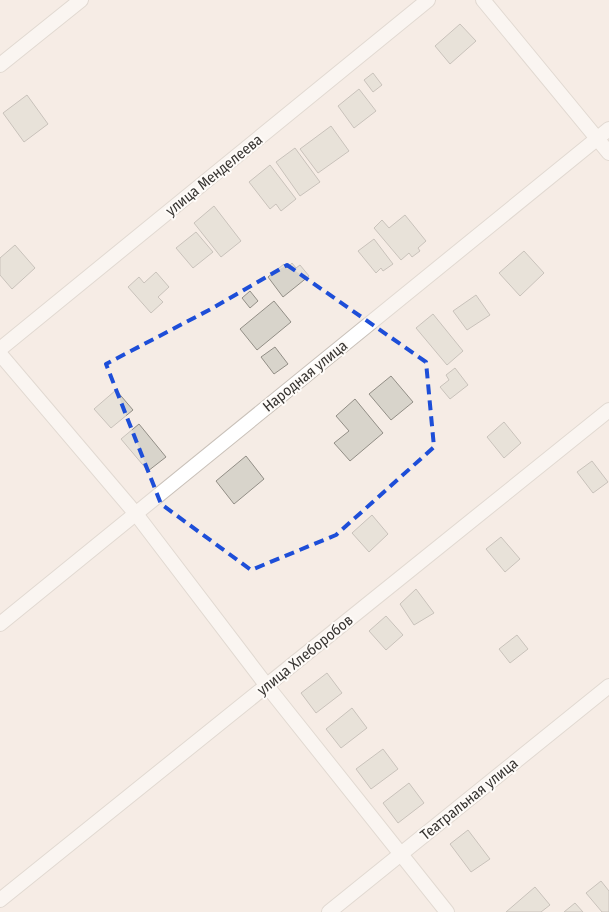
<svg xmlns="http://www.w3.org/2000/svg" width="609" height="912" font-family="'Fira Sans Condensed',sans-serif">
	<rect width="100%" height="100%" fill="#f5ece5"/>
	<!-- building -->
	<g fill="#d8d4cb" stroke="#928e86">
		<polygon points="460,24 476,41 450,64 435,46"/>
		<polygon points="373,73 382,85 373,92 364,80"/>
		<polygon points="359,89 376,111 354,128 338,106"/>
		<polygon points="27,95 48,124 24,142 3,113"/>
		<polygon points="331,126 349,151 318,173 300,149"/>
		<polygon points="295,148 320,182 300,196 276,162"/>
		<polygon points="270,165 296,199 281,211 276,204 270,209 249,182"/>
		<polygon points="214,206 241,241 221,257 194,223"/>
		<polygon points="405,215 426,241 418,248 420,251 412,257 409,253 401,260 374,228 382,220 389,228"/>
		<polygon points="196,232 213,252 193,268 176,248"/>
		<polygon points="374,239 393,264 383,271 381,268 376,273 358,251"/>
		<polygon points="15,245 35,268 12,289 0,275 0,258"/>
		<polygon points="524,251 544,273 520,296 499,273"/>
		<polygon points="292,263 296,268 300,265 309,276 283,297 268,277 284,264 287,268"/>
		<polygon points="156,272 169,287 158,297 163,302 151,313 128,287 139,277 144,283"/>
		<polygon points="250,291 258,301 250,308 242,298"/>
		<polygon points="476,295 490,315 467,330 453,311"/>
		<polygon points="274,301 291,322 257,350 240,329"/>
		<polygon points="433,314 463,351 447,365 416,328"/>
		<polygon points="275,347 288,364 274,374 261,357"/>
		<polygon points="455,368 468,385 450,399 440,387 449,380 446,375"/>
		<polygon points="391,376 413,402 391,420 369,394"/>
		<polygon points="116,390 133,410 111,428 94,409"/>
		<polygon points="355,399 383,433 350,461 334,443 349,431 336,416"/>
		<polygon points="504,422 521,443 504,458 487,437"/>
		<polygon points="139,424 166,457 148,471 121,439"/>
		<polygon points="246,456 264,479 234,504 216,481"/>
		<polygon points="592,461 608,482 593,493 577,472"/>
		<polygon points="372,515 388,534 369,552 352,533"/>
		<polygon points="501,537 520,559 505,572 486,549"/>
		<polygon points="416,589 434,613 414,625 400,604"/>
		<polygon points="386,616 403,635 386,650 369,631"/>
		<polygon points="517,635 528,649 510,663 499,649"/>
		<polygon points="327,673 342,693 316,713 301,693"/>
		<polygon points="352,708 367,728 341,748 326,729"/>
		<polygon points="383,749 398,769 371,789 356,769"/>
		<polygon points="409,783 424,803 398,823 383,803"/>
		<polygon points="468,830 490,859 471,872 450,844"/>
		<polygon points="601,881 609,891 609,912 602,912 586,893"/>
		<polygon points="535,887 550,905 541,912 506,912"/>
		<polygon points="575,903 583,912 564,912"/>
	</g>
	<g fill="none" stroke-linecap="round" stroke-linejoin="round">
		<!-- minor casing -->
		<g stroke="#c9c1b9" stroke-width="16">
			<g id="minor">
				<polyline points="483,0 609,153"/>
				<polyline points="0,65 81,0"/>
				<polyline points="0,349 428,0"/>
				<polyline points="0,354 136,514 267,686 447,912"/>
				<polyline points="0,624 609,129"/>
				<polyline points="0,900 609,410"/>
				<polyline points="329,912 609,686"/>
			</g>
		</g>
		<!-- minor -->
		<use href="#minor" stroke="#fff" stroke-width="14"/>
	</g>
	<!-- marked area -->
	<path d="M0 0H609V912H0ZM287,265L426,362L434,447L336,535L251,570L161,504L106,364L211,309Z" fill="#f5ece5" fill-opacity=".55" fill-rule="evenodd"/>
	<path fill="none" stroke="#1d4ed8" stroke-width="4" stroke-dasharray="10 6" stroke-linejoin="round" d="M287,265L426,362L434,447L336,535L251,570L161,504L106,364L211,309Z"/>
	<g text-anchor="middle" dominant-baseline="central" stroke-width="4" stroke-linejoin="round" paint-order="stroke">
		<!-- street labels -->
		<g font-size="15" fill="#383532" stroke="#fefbf8">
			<text transform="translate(214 175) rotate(-39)">улица Менделеева</text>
			<text transform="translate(305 376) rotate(-39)">Народная улица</text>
			<text transform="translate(305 655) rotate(-39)">улица Хлеборобов</text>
			<text transform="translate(469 799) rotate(-39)">Театральная улица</text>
		</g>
	</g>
</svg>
